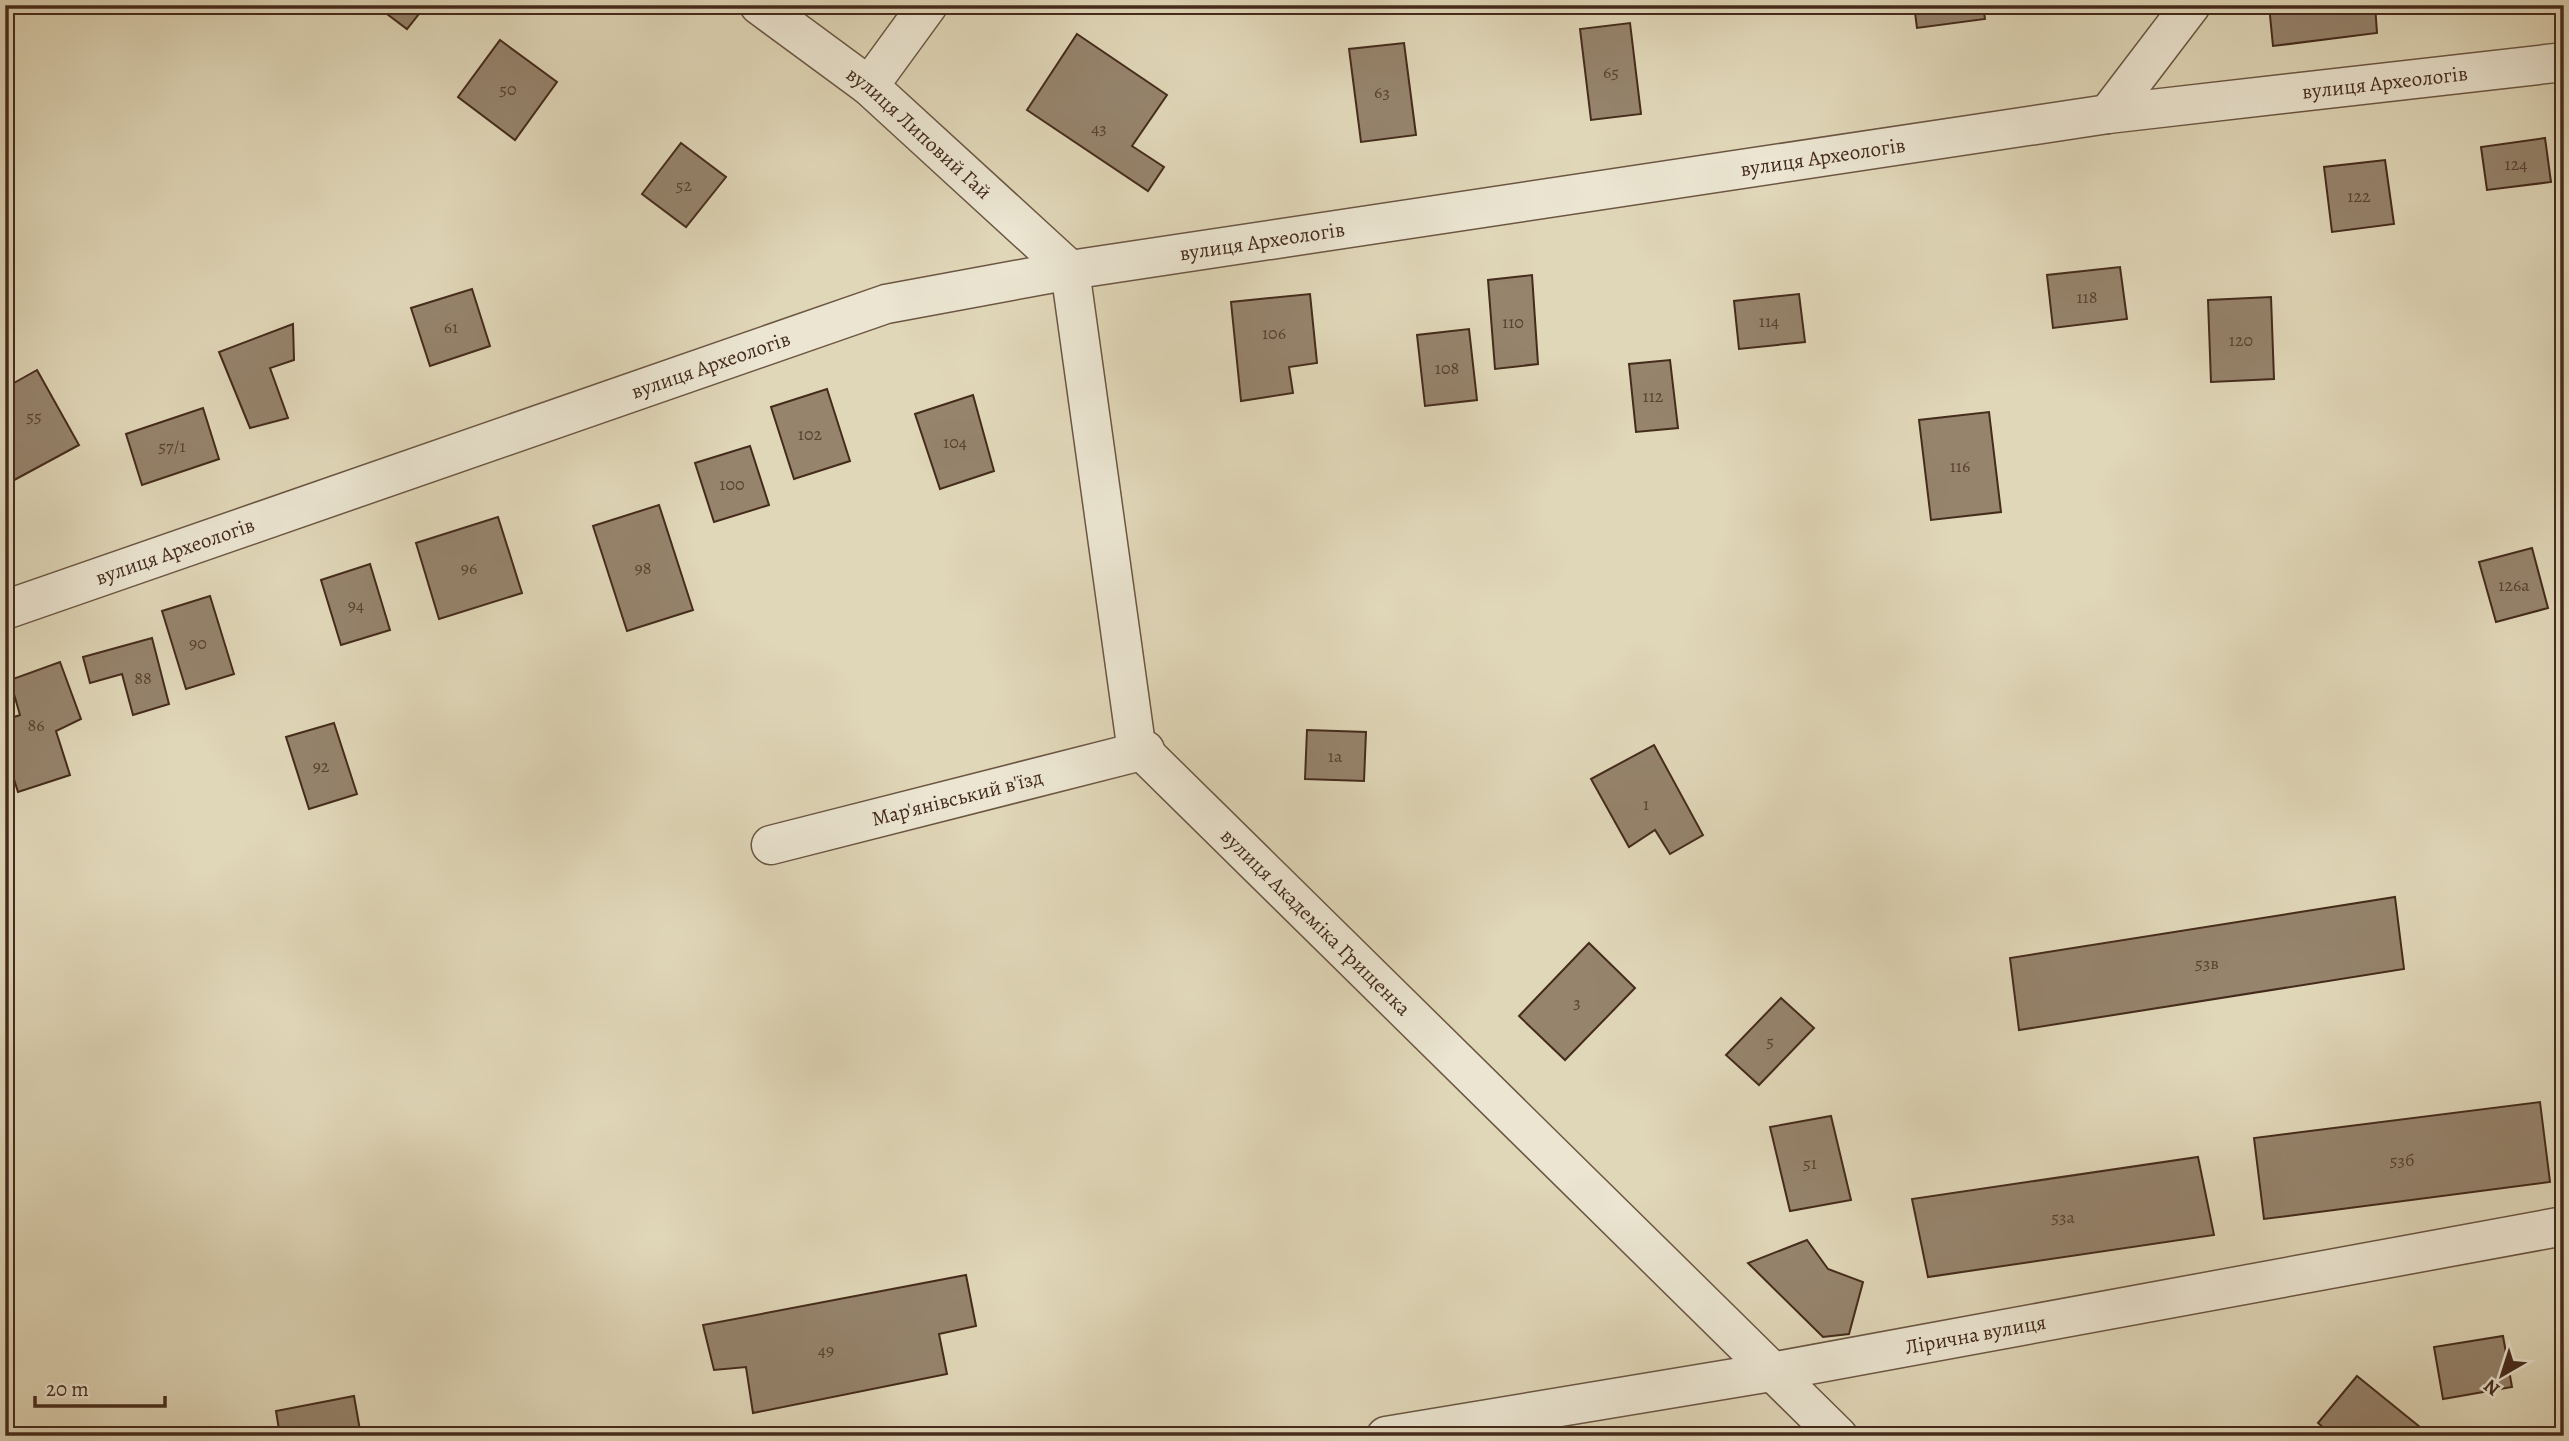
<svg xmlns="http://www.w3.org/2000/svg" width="2569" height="1441" font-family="Alegreya,serif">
	<rect width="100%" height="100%" fill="#e0d7b8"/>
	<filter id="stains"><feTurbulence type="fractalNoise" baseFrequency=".00286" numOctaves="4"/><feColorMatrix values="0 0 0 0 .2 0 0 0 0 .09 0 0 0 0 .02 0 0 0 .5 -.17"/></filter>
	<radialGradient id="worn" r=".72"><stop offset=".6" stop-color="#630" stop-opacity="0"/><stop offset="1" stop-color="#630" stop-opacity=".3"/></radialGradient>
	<!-- building -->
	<g fill="#96846d" stroke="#452b1c" stroke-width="2">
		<polygon points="375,5 426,5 407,29"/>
		<polygon points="1914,5 1983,5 1985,19 1917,28"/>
		<polygon points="2269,5 2375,5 2377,33 2273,46"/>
		<polygon points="1630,23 1641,114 1591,120 1580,29"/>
		<polygon points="1077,34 1167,95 1132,146 1164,167 1148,191 1027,110"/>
		<polygon points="500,40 557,82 515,140 458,97"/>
		<polygon points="1404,43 1416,135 1361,142 1349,49"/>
		<polygon points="2545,138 2551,182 2487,190 2481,147"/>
		<polygon points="681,143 726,177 686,227 642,194"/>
		<polygon points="2385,160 2394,224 2332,232 2324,167"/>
		<polygon points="2120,267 2127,319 2053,328 2047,275"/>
		<polygon points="1532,275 1538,364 1495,369 1488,280"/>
		<polygon points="472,289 490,346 430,366 411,308"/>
		<polygon points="1310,294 1317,363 1289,367 1293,393 1241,401 1231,302"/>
		<polygon points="1799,294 1805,342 1739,349 1734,301"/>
		<polygon points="2271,297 2274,379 2211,382 2208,300"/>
		<polygon points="293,324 294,360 270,368 288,418 250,428 219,352"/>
		<polygon points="1469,329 1477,400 1425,406 1417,335"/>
		<polygon points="1670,360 1678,428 1636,432 1629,364"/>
		<polygon points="37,370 79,445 5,485 5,388"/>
		<polygon points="827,389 850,461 794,479 771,407"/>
		<polygon points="973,395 994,471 940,489 915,414"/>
		<polygon points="203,408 219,459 142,485 126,434"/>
		<polygon points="1989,412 2001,512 1931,520 1919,420"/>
		<polygon points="750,446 769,505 714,522 695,463"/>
		<polygon points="659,505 693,610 627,631 593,526"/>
		<polygon points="498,517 522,593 439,619 416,543"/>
		<polygon points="2532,548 2548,608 2496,622 2479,562"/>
		<polygon points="370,564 390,630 341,645 321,580"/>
		<polygon points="210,596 234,674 186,689 162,611"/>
		<polygon points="152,638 169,704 133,715 122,674 90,683 83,657"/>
		<polygon points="60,662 81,719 56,731 70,775 18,792 5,751 5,720 20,715 10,680"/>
		<polygon points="334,723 357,794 309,809 286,737"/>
		<polygon points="1307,730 1366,732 1364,781 1305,779"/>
		<polygon points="1654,745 1703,835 1670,854 1655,830 1629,847 1591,779"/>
		<polygon points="2395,897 2404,969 2019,1030 2010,958"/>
		<polygon points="1589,943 1635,988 1565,1060 1519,1016"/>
		<polygon points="1781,998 1814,1028 1759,1085 1726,1055"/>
		<polygon points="2540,1102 2550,1182 2264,1219 2254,1138"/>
		<polygon points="1831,1116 1851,1200 1790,1211 1770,1127"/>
		<polygon points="2198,1157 2214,1235 1928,1277 1912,1199"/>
		<polygon points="1807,1240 1828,1269 1863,1282 1849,1334 1823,1337 1748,1263"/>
		<polygon points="966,1275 976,1326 939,1334 947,1374 753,1413 746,1367 714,1370 703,1325"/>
		<polygon points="2503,1336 2512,1387 2443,1399 2434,1347"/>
		<polygon points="2357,1376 2431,1436 2333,1436 2318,1423"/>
		<polygon points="354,1396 361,1436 280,1436 276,1411"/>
	</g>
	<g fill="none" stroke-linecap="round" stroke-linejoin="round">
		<!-- street casing -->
		<g stroke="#6c5643" stroke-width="41">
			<g id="street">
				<path id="s1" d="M759,5L869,86L1070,270L1136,745L1838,1436"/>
				<polyline points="869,86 928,5"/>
				<polyline points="2108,114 2191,5"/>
				<path id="s2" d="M5,610L886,304L1070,270L2108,114L2564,62"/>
				<path id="s3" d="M771,845L1145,750"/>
				<path id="s4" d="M1386,1436L1771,1372L2564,1226"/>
			</g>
		</g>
		<!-- street -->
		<use href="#street" stroke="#ebe5d1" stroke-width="38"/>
	</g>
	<g text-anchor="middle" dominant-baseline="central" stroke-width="7" stroke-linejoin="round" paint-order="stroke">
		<!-- number labels -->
		<g font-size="18" fill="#594130">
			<text x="1611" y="72">65</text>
			<text x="508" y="89">50</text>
			<text x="1382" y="92">63</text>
			<text x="1099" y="128">43</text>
			<text x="2516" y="164">124</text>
			<text x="684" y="185">52</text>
			<text x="2359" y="196">122</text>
			<text x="2087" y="297">118</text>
			<text x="1769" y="321">114</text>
			<text x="1513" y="322">110</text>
			<text x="451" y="327">61</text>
			<text x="1274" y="333">106</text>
			<text x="2241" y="340">120</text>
			<text x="1447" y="368">108</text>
			<text x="1653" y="396">112</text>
			<text x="34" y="416">55</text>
			<text x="810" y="434">102</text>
			<text x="955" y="442">104</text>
			<text x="172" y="446">57/1</text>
			<text x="1960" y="466">116</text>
			<text x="732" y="484">100</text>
			<text x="469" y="568">96</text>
			<text x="643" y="568">98</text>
			<text x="2514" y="585">126а</text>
			<text x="356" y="605">94</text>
			<text x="198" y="643">90</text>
			<text x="143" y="678">88</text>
			<text x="36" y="725">86</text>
			<text x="1335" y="756">1а</text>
			<text x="321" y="766">92</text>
			<text x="1646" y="804">1</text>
			<text x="2207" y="963">53в</text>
			<text x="1577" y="1002">3</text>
			<text x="1770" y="1041">5</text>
			<text x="2402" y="1160">53б</text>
			<text x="1810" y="1163">51</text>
			<text x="2063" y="1217">53а</text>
			<text x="826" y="1350">49</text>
		</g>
		<!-- street labels -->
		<g font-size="21" fill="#452b1c" stroke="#ebe5d1">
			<text stroke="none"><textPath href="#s2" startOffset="2448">вулиця Археологів</textPath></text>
			<text stroke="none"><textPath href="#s1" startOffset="205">вулиця Липовий Гай</textPath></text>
			<text stroke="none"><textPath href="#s2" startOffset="1881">вулиця Археологів</textPath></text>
			<text stroke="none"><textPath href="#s2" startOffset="1314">вулиця Археологів</textPath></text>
			<text stroke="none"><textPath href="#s2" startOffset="747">вулиця Археологів</textPath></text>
			<text stroke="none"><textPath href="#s2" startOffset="180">вулиця Археологів</textPath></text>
			<text stroke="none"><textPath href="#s3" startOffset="192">Мар'янівський в'їзд</textPath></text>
			<text stroke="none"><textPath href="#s1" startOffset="1141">вулиця Академіка Грищенка</textPath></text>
			<text stroke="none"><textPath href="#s4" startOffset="598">Лірична вулиця</textPath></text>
		</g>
	</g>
	<!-- margin -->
	<rect width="2569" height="1441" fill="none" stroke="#e0d7b8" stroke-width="28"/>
	<rect x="7" y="7" width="2555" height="1427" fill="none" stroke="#452b1c" stroke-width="3.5"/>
	<rect x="14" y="14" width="2541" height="1413" fill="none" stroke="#452b1c" stroke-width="2"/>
	<!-- north arrow -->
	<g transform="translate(2502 1375) rotate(219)" stroke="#ebe5d1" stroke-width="5" paint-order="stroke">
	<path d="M0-5L12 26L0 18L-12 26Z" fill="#452b1c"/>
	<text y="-10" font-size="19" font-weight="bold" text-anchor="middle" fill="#452b1c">N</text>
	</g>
	<!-- scale -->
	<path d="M35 1396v10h130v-10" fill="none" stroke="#452b1c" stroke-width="3.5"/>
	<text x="46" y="1396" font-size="21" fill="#452b1c" stroke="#ebe5d1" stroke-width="5" paint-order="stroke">20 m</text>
	<rect width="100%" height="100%" filter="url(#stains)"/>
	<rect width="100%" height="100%" fill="url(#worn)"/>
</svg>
